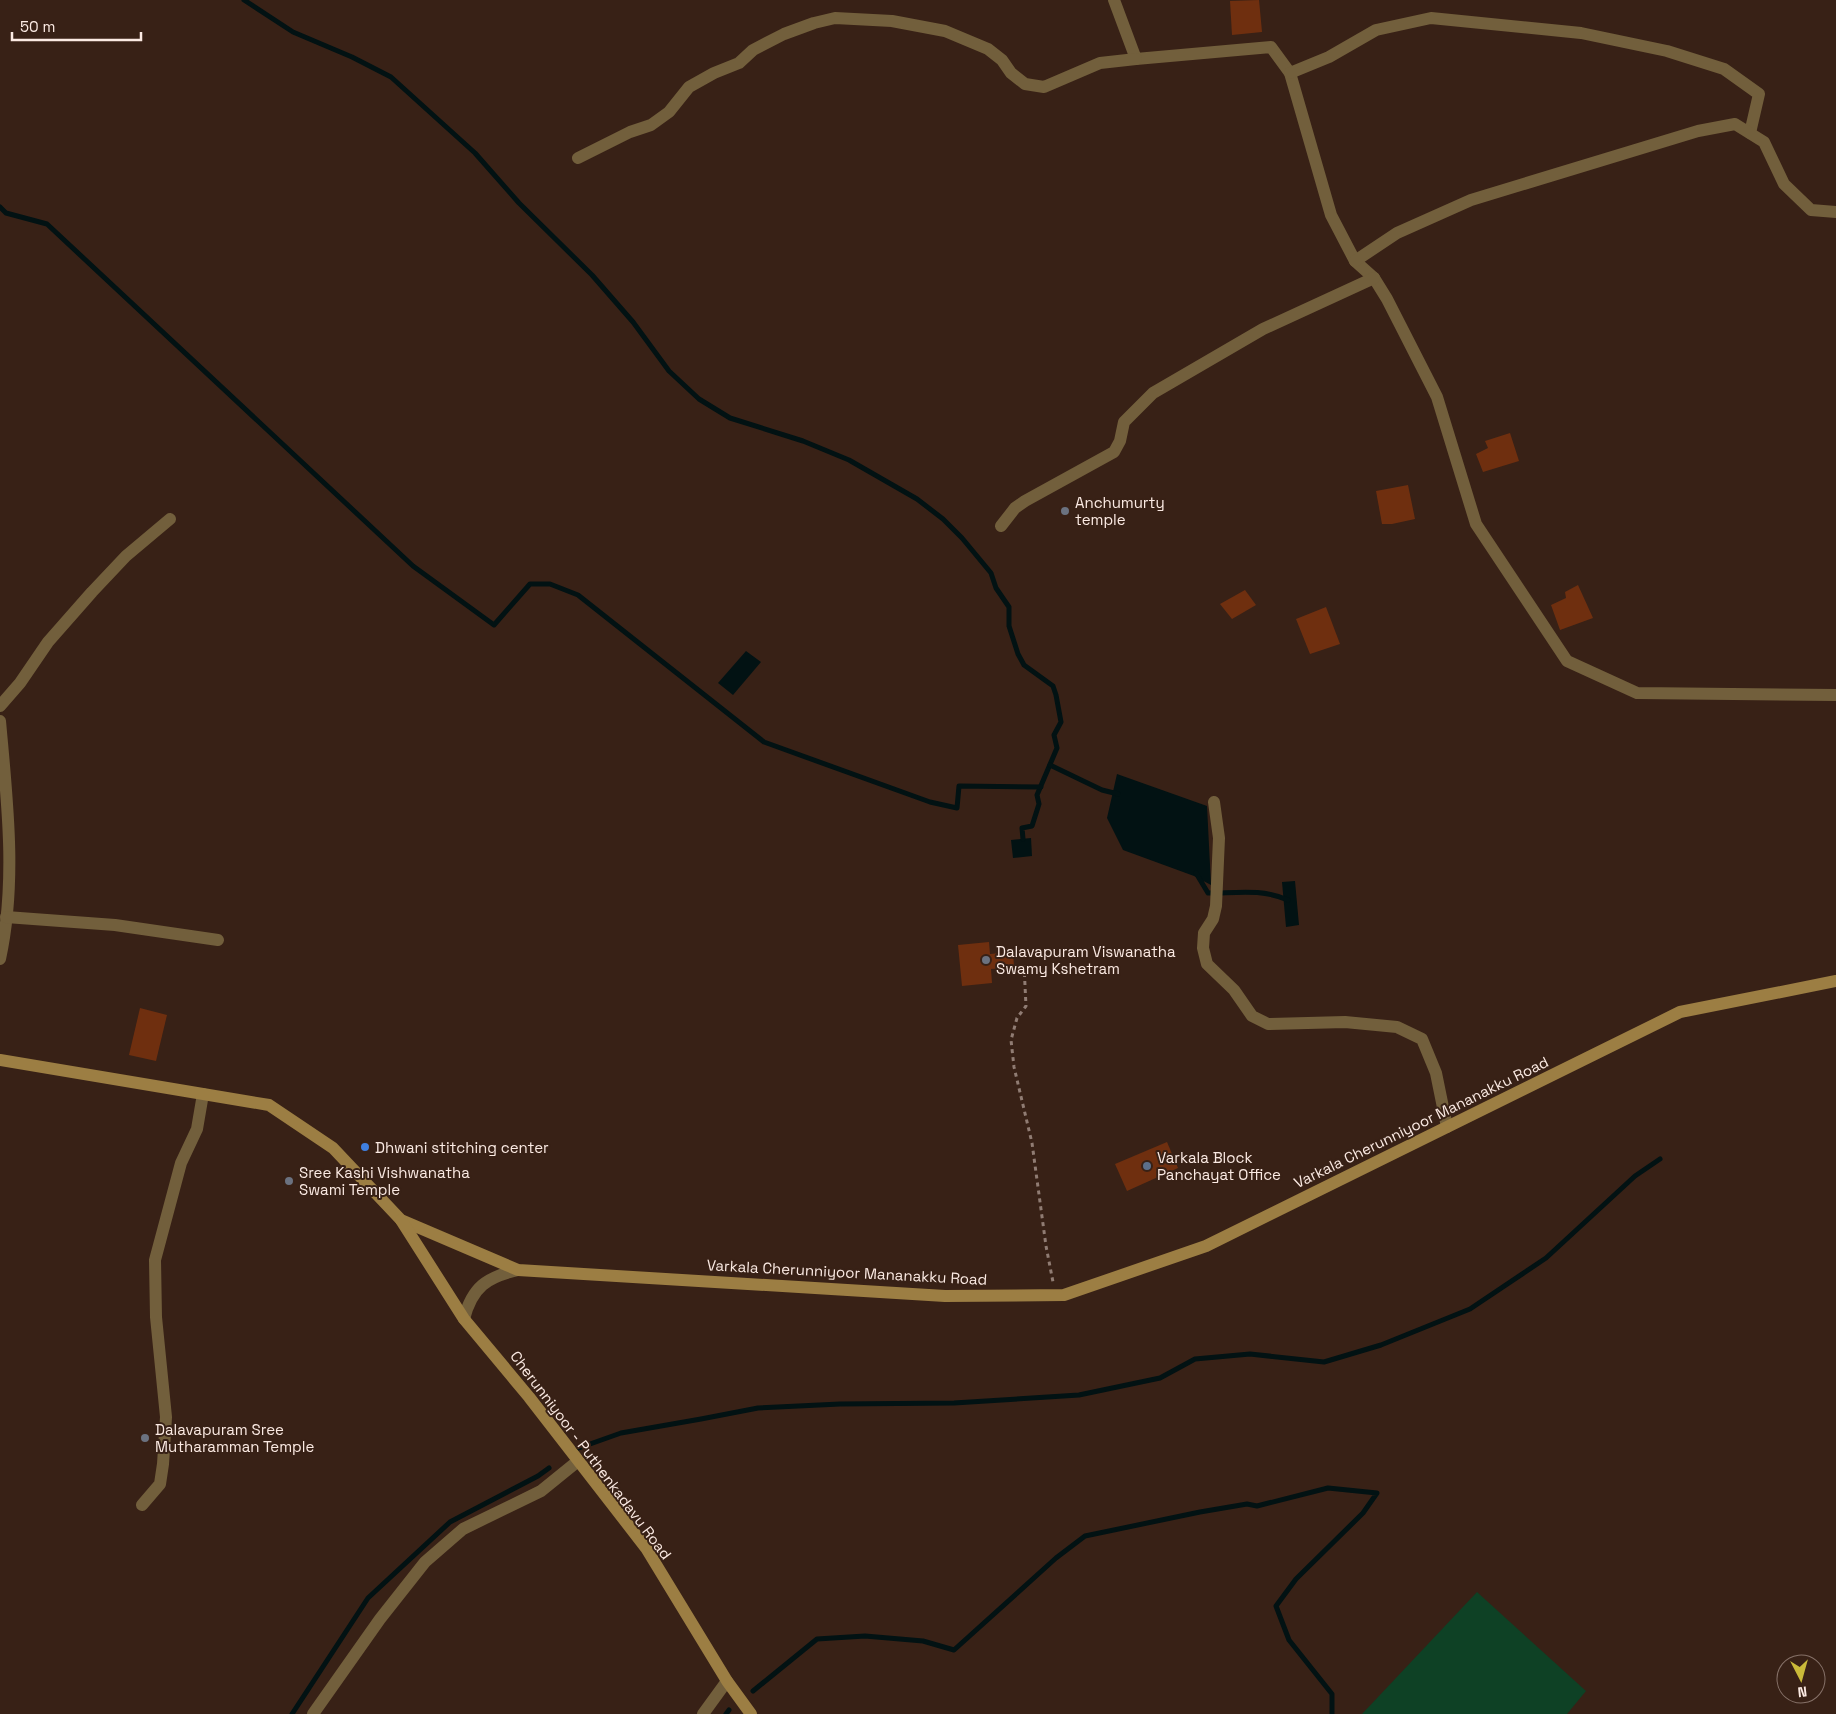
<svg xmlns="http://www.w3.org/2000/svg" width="1836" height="1714" font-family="'Space Grotesk',sans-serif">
	<rect width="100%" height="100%" fill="#382116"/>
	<!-- green -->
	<polygon fill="#0e4125" points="1477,1592 1586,1691 1567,1714 1362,1714"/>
	<!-- water -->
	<g fill="#021213">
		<polygon points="746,651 761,662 733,695 718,683"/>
		<polygon points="1117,774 1207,806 1211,885 1194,876 1123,850 1107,818"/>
		<polygon points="1031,838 1032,856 1013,858 1011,840"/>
		<polygon points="1295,881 1299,925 1286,927 1282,882"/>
	</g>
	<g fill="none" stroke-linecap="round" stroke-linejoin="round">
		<!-- stream -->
		<g stroke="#021213" stroke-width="5">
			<polyline points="244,0 293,32 352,57 391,77 475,153 519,203 592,275 633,322 669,371 699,399 730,418 803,441 849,460 917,499 943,519 962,538 991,573 996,588 1009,607 1009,626 1018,654 1024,665 1053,686 1056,695 1061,722 1054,735 1057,748 1037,795 1039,804 1032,826 1022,828 1023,839"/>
			<polyline points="0,207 6,213 47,224 413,566 494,625 530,584 550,584 578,595 764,742 930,802 957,808 959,786 1041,787"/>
			<polyline points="1050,765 1102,790 1118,794"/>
			<polyline points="1196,873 1208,893 1214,893"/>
			<path d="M1219,893C1244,892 1265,890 1288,900"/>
			<polyline points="576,1449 621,1433 701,1419 758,1408 840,1404 954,1403 1079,1395 1160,1378 1195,1359 1250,1354 1324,1362 1381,1345 1470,1309 1546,1258 1635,1176 1660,1159"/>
			<polyline points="753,1691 817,1639 865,1636 923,1641 954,1650 1056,1558 1085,1536 1200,1512 1247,1504 1257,1506 1328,1488 1377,1493 1363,1513 1296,1579 1276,1606 1289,1640 1332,1694 1332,1714"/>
			<polyline points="292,1714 368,1598 450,1522 538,1476 549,1468"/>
			<polyline points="726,1714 729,1710"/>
		</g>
	</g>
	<!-- building -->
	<g fill="#6f2f0f">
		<polygon points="1259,0 1262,32 1232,35 1230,1"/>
		<polygon points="1510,433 1519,461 1483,472 1476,454 1488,448 1485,441"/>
		<polygon points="1408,485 1415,519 1392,524 1382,524 1376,491"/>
		<polygon points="1578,585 1593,618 1560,630 1551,605 1566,598 1565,592"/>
		<polygon points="1245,590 1256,605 1232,619 1220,604"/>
		<polygon points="1326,607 1340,644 1310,654 1296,619"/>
		<polygon points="989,942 990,954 1013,952 1014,967 991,969 992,983 962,986 958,945"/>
		<polygon points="140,1008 167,1015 156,1061 129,1055"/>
		<polygon points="1167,1142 1178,1168 1127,1191 1115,1164"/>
	</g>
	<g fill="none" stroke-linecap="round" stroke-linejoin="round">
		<!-- path -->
		<polyline stroke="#907c73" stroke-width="3" stroke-dasharray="4 4" stroke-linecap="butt" points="1024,965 1026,1006 1017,1018 1011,1040 1014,1067 1032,1143 1046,1246 1053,1282"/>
		<!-- minor -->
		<g stroke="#725f3c" stroke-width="12">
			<polyline points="1114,0 1136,59 1271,47 1290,73 1331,215 1355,261 1374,278 1387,299 1437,397 1476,524 1567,661 1637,693 1836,695"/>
			<polyline points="1290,73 1329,57 1376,30 1431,18 1581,33 1667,51 1724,69 1759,94 1750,133"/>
			<polyline points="578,158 630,132 651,125 669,112 689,87 714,73 739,63 753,50 784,34 814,23 835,18 892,21 945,31 988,49 1002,60 1011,73 1025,84 1044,87 1100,63 1136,59"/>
			<polyline points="1355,261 1397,233 1471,200 1698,131 1735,124 1764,142 1784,184 1811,210 1836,212"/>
			<polyline points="1001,526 1015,508 1025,501 1114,452 1120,441 1124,422 1153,393 1263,329 1374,278"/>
			<polyline points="0,706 20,683 48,642 92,592 126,556 170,519"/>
			<path d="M0,721C7,800 17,881 0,959"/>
			<polyline points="1214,802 1219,838 1216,906 1213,919 1204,933 1203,948 1207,964 1234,990 1252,1016 1268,1024 1345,1022 1397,1027 1422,1039 1436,1073 1447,1127"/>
			<polyline points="6,917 115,925 218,940"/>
			<path d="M464,1319C472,1287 487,1277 518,1270"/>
			<polyline points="142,1505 160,1484 163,1464 166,1417 156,1317 155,1260 181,1163 197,1129 203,1094"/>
			<polyline points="313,1714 380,1619 425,1562 463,1529 541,1491 578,1461"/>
			<polyline points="703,1714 727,1681"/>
		</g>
		<!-- secondary -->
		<g stroke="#9c7e43" stroke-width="12">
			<polyline points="0,1060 269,1105 333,1148 401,1220 518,1270 945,1296 1064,1295 1206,1246 1680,1012 1836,981"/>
			<polyline points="401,1220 464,1319 529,1397 646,1548 727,1681 751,1714"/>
		</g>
	</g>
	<!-- markers -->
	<g fill="#6b7280" stroke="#382116" stroke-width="2">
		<circle cx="1065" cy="511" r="5"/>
		<circle cx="986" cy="960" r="5"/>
		<circle cx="289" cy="1181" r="5"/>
		<circle cx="145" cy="1438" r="5"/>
	</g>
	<circle fill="#3f7fe0" stroke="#382116" stroke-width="2" cx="365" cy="1147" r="5"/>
	<circle fill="#5c6f8a" stroke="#382116" stroke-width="2" cx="1147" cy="1166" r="5"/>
	<g text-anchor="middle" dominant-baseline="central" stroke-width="4" stroke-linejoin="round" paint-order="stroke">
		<!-- poi labels -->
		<g font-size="15" fill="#fbeae3" stroke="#382116" text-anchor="start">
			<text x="1075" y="502">Anchumurty<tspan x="1075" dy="17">temple</tspan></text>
			<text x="996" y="951">Dalavapuram Viswanatha<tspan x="996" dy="17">Swamy Kshetram</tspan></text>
			<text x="375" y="1147">Dhwani stitching center</text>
			<text x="1157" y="1157">Varkala Block<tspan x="1157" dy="17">Panchayat Office</tspan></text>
			<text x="299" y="1172">Sree Kashi Vishwanatha<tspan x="299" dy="17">Swami Temple</tspan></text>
			<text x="155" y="1429">Dalavapuram Sree<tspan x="155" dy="17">Mutharamman Temple</tspan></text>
		</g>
		<!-- street labels -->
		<g font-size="15" fill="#fbeae3" stroke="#382116">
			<text transform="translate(1421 1122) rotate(-26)">Varkala Cherunniyoor Mananakku Road</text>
			<text transform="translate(847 1272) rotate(3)">Varkala Cherunniyoor Mananakku Road</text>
			<text transform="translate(591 1455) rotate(53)">Cherunniyoor - Puthenkadavu Road</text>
		</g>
	</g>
	<!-- north arrow -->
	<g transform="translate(1801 1679) rotate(174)"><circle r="24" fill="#382116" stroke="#867168"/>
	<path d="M0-4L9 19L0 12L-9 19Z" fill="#caba39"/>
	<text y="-8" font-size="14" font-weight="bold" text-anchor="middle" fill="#fbeae3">N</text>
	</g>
	<!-- scale -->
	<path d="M12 32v8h129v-8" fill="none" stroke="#fbeae3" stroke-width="2.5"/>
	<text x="20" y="32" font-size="15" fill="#fbeae3" stroke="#382116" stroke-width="4" paint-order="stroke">50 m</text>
</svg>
